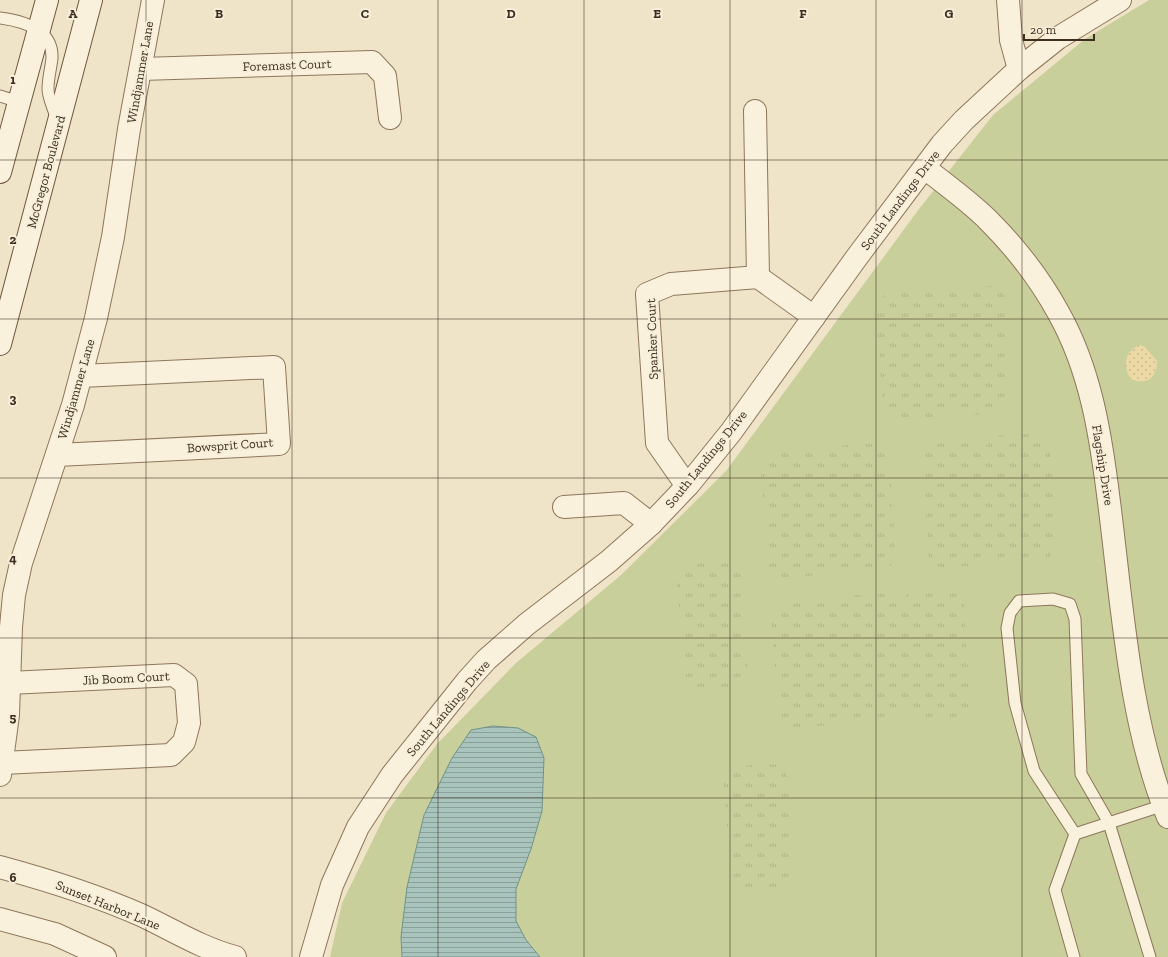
<svg xmlns="http://www.w3.org/2000/svg" width="1168" height="957" font-family="'Zilla Slab',serif">
	<defs>
		<pattern id="sand-dots" width="8" height="8" patternUnits="userSpaceOnUse"><rect width="8" height="8" fill="#ecd9a5"/><path d="M2 2h.1M6 6h.1" fill="none" stroke="#cbbb8e" stroke-width="1.8" stroke-linecap="round"/></pattern>
		<pattern id="park-tufts" width="24" height="20" patternUnits="userSpaceOnUse"><rect width="24" height="20" fill="#c9cf9b"/><path d="M3 7l-1-3M5 7V3M7 7l1-3M15 17l-1-3M17 17v-4M19 17l1-3" fill="none" stroke="#aeb285"/></pattern>
		<pattern id="water-rules" width="6" height="5" patternUnits="userSpaceOnUse"><rect width="6" height="5" fill="#a9c4bc"/><path d="M0 2.5h6" fill="none" stroke="#8ba098"/></pattern>
	</defs>
	<rect width="100%" height="100%" fill="#f0e4c8"/>
	<!-- grass -->
	<polygon fill="#c9cf9b" points="1149,0 1168,0 1168,957 330,957 342,903 386,813 437,744 516,663 621,575 726,471 919,209 993,115 1085,39"/>
	<!-- sand -->
	<path fill="url(#sand-dots)" d="M1140,345L1145,347L1157,361C1157,377 1147,386 1131,379C1122,367 1125,350 1140,345Z"/>
	<!-- park -->
	<g fill="url(#park-tufts)">
		<polygon points="992,286 1004,295 1011,402 1001,413 959,416 947,406 937,418 895,421 883,411 876,303 886,293 927,290 940,300 950,289"/>
		<polygon points="1039,433 1050,443 1056,549 1047,560 1004,563 993,553 983,565 940,568 929,558 922,452 931,440 976,437 985,447 994,436"/>
		<polygon points="878,443 889,454 896,559 886,571 844,574 832,564 822,575 780,578 768,569 760,462 771,451 813,448 825,457 834,446"/>
		<polygon points="729,560 741,570 748,676 738,687 696,690 686,680 676,575 688,563"/>
		<polygon points="953,590 964,599 970,705 960,717 918,720 906,709 896,721 854,723 842,713 832,725 790,728 778,718 771,612 781,600 824,597 835,608 843,596 889,593 900,603 909,592"/>
		<polygon points="779,764 788,777 794,879 784,890 742,893 732,883 723,779 733,766"/>
	</g>
	<!-- water -->
	<polygon fill="url(#water-rules)" stroke="#6f938a" points="493,726 518,728 536,737 544,758 542,811 531,849 516,889 516,921 526,940 540,957 402,957 401,937 407,887 424,815 452,758 471,730"/>
	<g fill="none" stroke-linecap="round" stroke-linejoin="round">
		<!-- service casing -->
		<g stroke="#8d765c" stroke-width="13">
			<g id="service">
				<path d="M0,18C23,21 53,29 52,58C51,68 48,78 48,89C48,98 54,109 56,118"/>
				<polyline points="0,96 19,102"/>
				<polyline points="1075,834 1034,771 1015,703 1007,628 1010,613 1019,601 1053,599 1070,604 1075,619 1081,774 1109,823 1150,957"/>
				<polyline points="1075,834 1164,805"/>
				<polyline points="1074,957 1055,890 1075,834"/>
			</g>
		</g>
		<!-- minor casing -->
		<g stroke="#8d765c" stroke-width="24">
			<g id="minor">
				<polyline points="1008,0 1011,40 1019,69"/>
				<polyline points="141,69 372,62 385,76 390,118"/>
				<polyline points="755,111 758,277"/>
				<path d="M925,168C946,185 969,201 988,220C1015,247 1040,279 1058,312C1091,370 1101,437 1109,502C1122,603 1129,722 1168,817"/>
				<polyline points="57,455 279,444 274,367 81,376"/>
				<polyline points="687,486 657,443 647,294 671,284 758,277 814,317"/>
				<polyline points="564,507 624,503 651,524"/>
				<polyline points="2,763 171,755 184,742 189,723 186,684 174,675 9,683"/>
				<polyline points="0,775 8,715 11,627 14,595 21,563 73,405 96,318 113,237 129,129 153,0"/>
				<path d="M0,867C48,880 96,895 141,915C173,930 201,948 235,957"/>
				<polyline points="0,919 55,934 105,957"/>
				<polyline points="311,957 332,885 358,827 392,775 467,681 486,660 527,624 609,561 651,524 689,484 731,432 857,257 942,144 964,120 1019,69 1058,38 1120,0"/>
			</g>
		</g>
		<!-- secondary casing -->
		<g stroke="#6f573f" stroke-width="24">
			<g id="secondary">
				<polyline points="0,172 47,0"/>
				<polyline points="0,344 91,0"/>
			</g>
		</g>
		<!-- service -->
		<use href="#service" stroke="#faf1dc" stroke-width="11"/>
		<!-- minor -->
		<use href="#minor" stroke="#faf1dc" stroke-width="22"/>
		<!-- secondary -->
		<use href="#secondary" stroke="#faf1dc" stroke-width="22"/>
	</g>
	<!-- grid -->
	<path fill="none" stroke="#3d2e20" stroke-width="1" stroke-opacity="0.55" d="M146,0V957M292,0V957M438,0V957M584,0V957M730,0V957M876,0V957M1022,0V957M0,160H1168M0,319H1168M0,478H1168M0,638H1168M0,798H1168"/>
	<g text-anchor="middle" dominant-baseline="central" stroke-width="4" stroke-linejoin="round" paint-order="stroke">
		<!-- street labels -->
		<g font-size="13" fill="#3d2e20" stroke="#f7eed8">
			<text transform="translate(287 65) rotate(-2)">Foremast Court</text>
			<text transform="translate(140 72) rotate(-80)">Windjammer Lane</text>
			<text transform="translate(46 172) rotate(-75)">McGregor Boulevard</text>
			<text transform="translate(900 200) rotate(-53)">South Landings Drive</text>
			<text transform="translate(652 339) rotate(-92)">Spanker Court</text>
			<text transform="translate(76 389) rotate(-74)">Windjammer Lane</text>
			<text transform="translate(230 445) rotate(-4)">Bowsprit Court</text>
			<text transform="translate(706 459) rotate(-51)">South Landings Drive</text>
			<text transform="translate(1103 465) rotate(81)">Flagship Drive</text>
			<text transform="translate(126 678) rotate(-3)">Jib Boom Court</text>
			<text transform="translate(448 708) rotate(-50)">South Landings Drive</text>
			<text transform="translate(108 905) rotate(22)">Sunset Harbor Lane</text>
		</g>
	</g>
	<g font-size="13" text-anchor="middle" font-weight="bold" fill="#3d2e20" stroke="#f7eed8" stroke-width="4" stroke-linejoin="round" paint-order="stroke">
		<text x="73" y="18">A</text>
		<text x="219" y="18">B</text>
		<text x="365" y="18">C</text>
		<text x="511" y="18">D</text>
		<text x="657" y="18">E</text>
		<text x="803" y="18">F</text>
		<text x="949" y="18">G</text>
		<text x="13" y="84">1</text>
		<text x="13" y="244">2</text>
		<text x="13" y="403">3</text>
		<text x="13" y="563">4</text>
		<text x="13" y="722">5</text>
		<text x="13" y="882">6</text>
	</g>
	<!-- scale -->
	<path d="M1024 34v6h70v-6" fill="none" stroke="#3d2e20" stroke-width="2"/>
	<text x="1030" y="34" font-size="12" fill="#3d2e20" stroke="#f7eed8" stroke-width="3" paint-order="stroke">20 m</text>
</svg>
